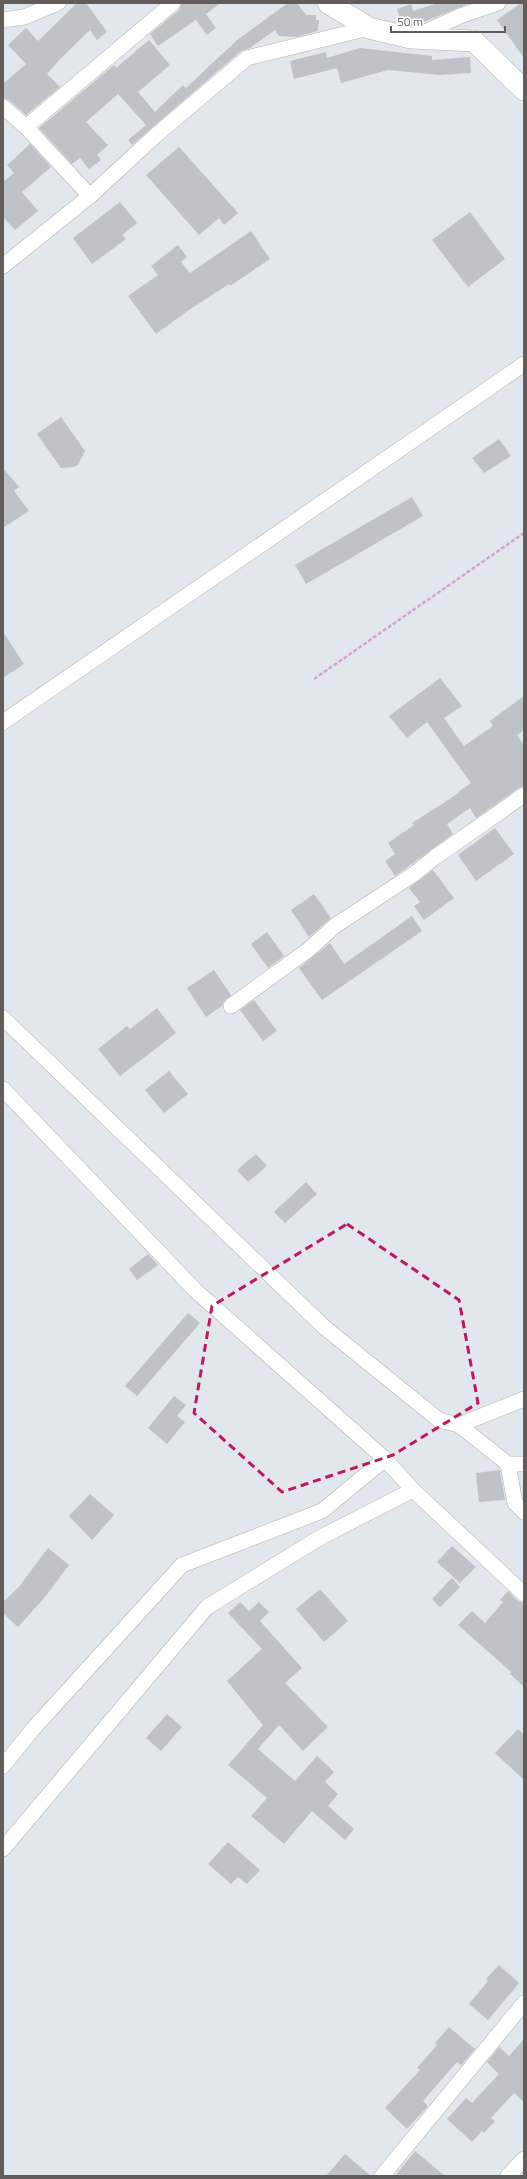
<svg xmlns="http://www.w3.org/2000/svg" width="527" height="2179" font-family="'Titillium Web',sans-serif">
	<rect width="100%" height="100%" fill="#e2e7ed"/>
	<!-- building -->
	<g fill="#bfc3c8">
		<polygon points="77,3 86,3 107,32 97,40 90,30 60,59 47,74 60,87 26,115 9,100 3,98 3,84 26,64 8,45 26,28 38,41"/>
		<polygon points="182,3 221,3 206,14 216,28 207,35 196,20 158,46 150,34 179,10"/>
		<polygon points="288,3 297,3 306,15 316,15 316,20 319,20 318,31 296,37 279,36 275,30 250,48 241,51 132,145 128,140 146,125 118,94 86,122 108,145 97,155 101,160 89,169 80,158 72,164 39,128 114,65 116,68 149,40 170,65 138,92 155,112 183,85 186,88 237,40"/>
		<polygon points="438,3 470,3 414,26 402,24 397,9 411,4 413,11"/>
		<polygon points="521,3 524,3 524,58 497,20"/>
		<polygon points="360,48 432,56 432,60 470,57 471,73 440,75 388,70 341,83 337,68 294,79 290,61 326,52 327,58"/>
		<polygon points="30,144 51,167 22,192 38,211 15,230 3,217 3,182 14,173 7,165"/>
		<polygon points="179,147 238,213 224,225 219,218 199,235 146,175"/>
		<polygon points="120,202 137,223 122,235 126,239 92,264 73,238"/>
		<polygon points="470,212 505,259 468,287 432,240"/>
		<polygon points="251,231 270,259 230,286 229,284 189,310 156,334 128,296 158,275 151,266 178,245 187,257 181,262 190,273"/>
		<polygon points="61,417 85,451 78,465 73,467 61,468 37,434"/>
		<polygon points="499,439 511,456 484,473 472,458"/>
		<polygon points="3,468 19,487 14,491 29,511 3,528"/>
		<polygon points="412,497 423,516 306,584 295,565"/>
		<polygon points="3,632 24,664 3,678"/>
		<polygon points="440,678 462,706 444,718 464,746 493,726 490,721 524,696 524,730 517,735 524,745 524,786 519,788 476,818 470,808 447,824 453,834 395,876 385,861 395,854 388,843 414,825 412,823 459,793 458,792 471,783 427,722 407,738 389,716"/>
		<polygon points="495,828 514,854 476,881 458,855"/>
		<polygon points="433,870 454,898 424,920 414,906 420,902 409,888"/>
		<polygon points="314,894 331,918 309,937 291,910"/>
		<polygon points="412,916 422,931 322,1000 299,968 330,943 344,964"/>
		<polygon points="267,932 284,956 268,968 251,944"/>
		<polygon points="214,970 231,995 223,1002 222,1006 206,1017 187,988"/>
		<polygon points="254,1000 277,1031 263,1041 240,1010"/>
		<polygon points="157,1008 176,1033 120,1076 98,1049 127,1026 130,1029"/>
		<polygon points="169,1071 188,1094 164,1113 145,1090"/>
		<polygon points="256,1154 267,1166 248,1182 237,1170"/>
		<polygon points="306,1182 317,1194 285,1223 274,1212"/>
		<polygon points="148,1254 158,1265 137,1280 129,1269"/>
		<polygon points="188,1313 200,1323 137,1396 125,1386"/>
		<polygon points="174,1396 186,1405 177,1416 185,1422 167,1444 148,1428"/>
		<polygon points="500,1470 505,1500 479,1502 476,1473"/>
		<polygon points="90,1494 114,1515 92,1540 69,1516"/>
		<polygon points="452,1546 476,1567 460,1583 437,1562"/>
		<polygon points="48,1548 69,1565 45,1597 18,1627 3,1613 3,1602 18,1588"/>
		<polygon points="452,1578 460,1587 440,1607 432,1599"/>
		<polygon points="320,1589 348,1621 324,1642 296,1609"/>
		<polygon points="508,1591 518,1601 524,1603 524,1687 510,1674 511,1672 458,1625 472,1611 485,1623 503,1602 500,1600"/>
		<polygon points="240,1602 249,1611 259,1602 269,1612 260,1621 302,1668 285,1683 328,1727 303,1751 279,1725 258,1749 295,1781 317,1756 334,1772 325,1782 338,1794 328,1806 354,1829 345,1840 312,1811 284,1844 251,1816 267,1798 228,1765 263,1725 227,1681 262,1649 228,1613"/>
		<polygon points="167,1714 182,1727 161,1751 146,1738"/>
		<polygon points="518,1729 524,1735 524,1780 495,1753"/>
		<polygon points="228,1842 260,1870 247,1884 238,1877 231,1884 208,1864"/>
		<polygon points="499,1965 519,1983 488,2020 469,2004 488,1981 486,1979"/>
		<polygon points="449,2027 475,2049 461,2065 457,2062 423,2101 428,2106 407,2129 385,2108 420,2070 417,2068 437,2045 435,2043"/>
		<polygon points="524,2039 524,2102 514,2093 491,2118 495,2121 484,2133 482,2131 472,2142 447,2119 466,2098 472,2103 499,2074 487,2062 499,2047 509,2056"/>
		<polygon points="415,2151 445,2176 395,2176"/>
		<polygon points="345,2154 371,2176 326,2176"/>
	</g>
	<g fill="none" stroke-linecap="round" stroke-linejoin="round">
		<!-- street casing -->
		<g stroke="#b4b1ae" stroke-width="16">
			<g id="street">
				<polyline points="3,20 24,17 58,3"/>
				<polyline points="414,37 460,16 498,3"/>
				<polyline points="3,107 26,127 90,196"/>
				<polyline points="26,127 173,3"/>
				<polyline points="3,266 90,196 155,136 247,58 369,28"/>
				<polyline points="3,722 524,364"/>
				<polyline points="231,1006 308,950 336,925 414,874 434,858 524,795"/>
				<polyline points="3,1018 324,1327 439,1420 459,1425 508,1464 524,1464"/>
				<polyline points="3,1089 196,1291 385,1459 413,1490 524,1594"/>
				<polyline points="459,1425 524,1399"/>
				<polyline points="508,1464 515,1503 524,1512"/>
				<polyline points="3,1766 33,1729 182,1565 322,1511 385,1459"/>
				<polyline points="3,1849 207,1607 321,1537 413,1490"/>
				<polyline points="382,2176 524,2003"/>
				<polyline points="508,2176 524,2159"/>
			</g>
		</g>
		<!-- secondary casing -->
		<g stroke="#b5b0ad" stroke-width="22">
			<polyline id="secondary" points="328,3 369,28 411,38 474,41 524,90"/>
		</g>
		<!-- path -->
		<polyline stroke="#d5a3d2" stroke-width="2.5" stroke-dasharray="4 2" stroke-linecap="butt" points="314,679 524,533"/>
		<!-- street -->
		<use href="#street" stroke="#fff" stroke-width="15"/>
		<!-- secondary -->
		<use href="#secondary" stroke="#fff" stroke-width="21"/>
	</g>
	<!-- marked area -->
	<path fill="none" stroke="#c2185b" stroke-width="3" stroke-dasharray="8 5" stroke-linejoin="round" d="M347,1224L459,1300L478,1403L393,1455L282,1492L194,1413L212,1306Z"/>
	<!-- border -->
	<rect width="527" height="2179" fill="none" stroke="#625d5b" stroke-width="8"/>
	<!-- scale -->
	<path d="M391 26v6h114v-6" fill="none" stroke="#625d5b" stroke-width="2"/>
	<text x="397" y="26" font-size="12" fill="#625d5b" stroke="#ffffff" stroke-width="3" paint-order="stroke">50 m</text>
</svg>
